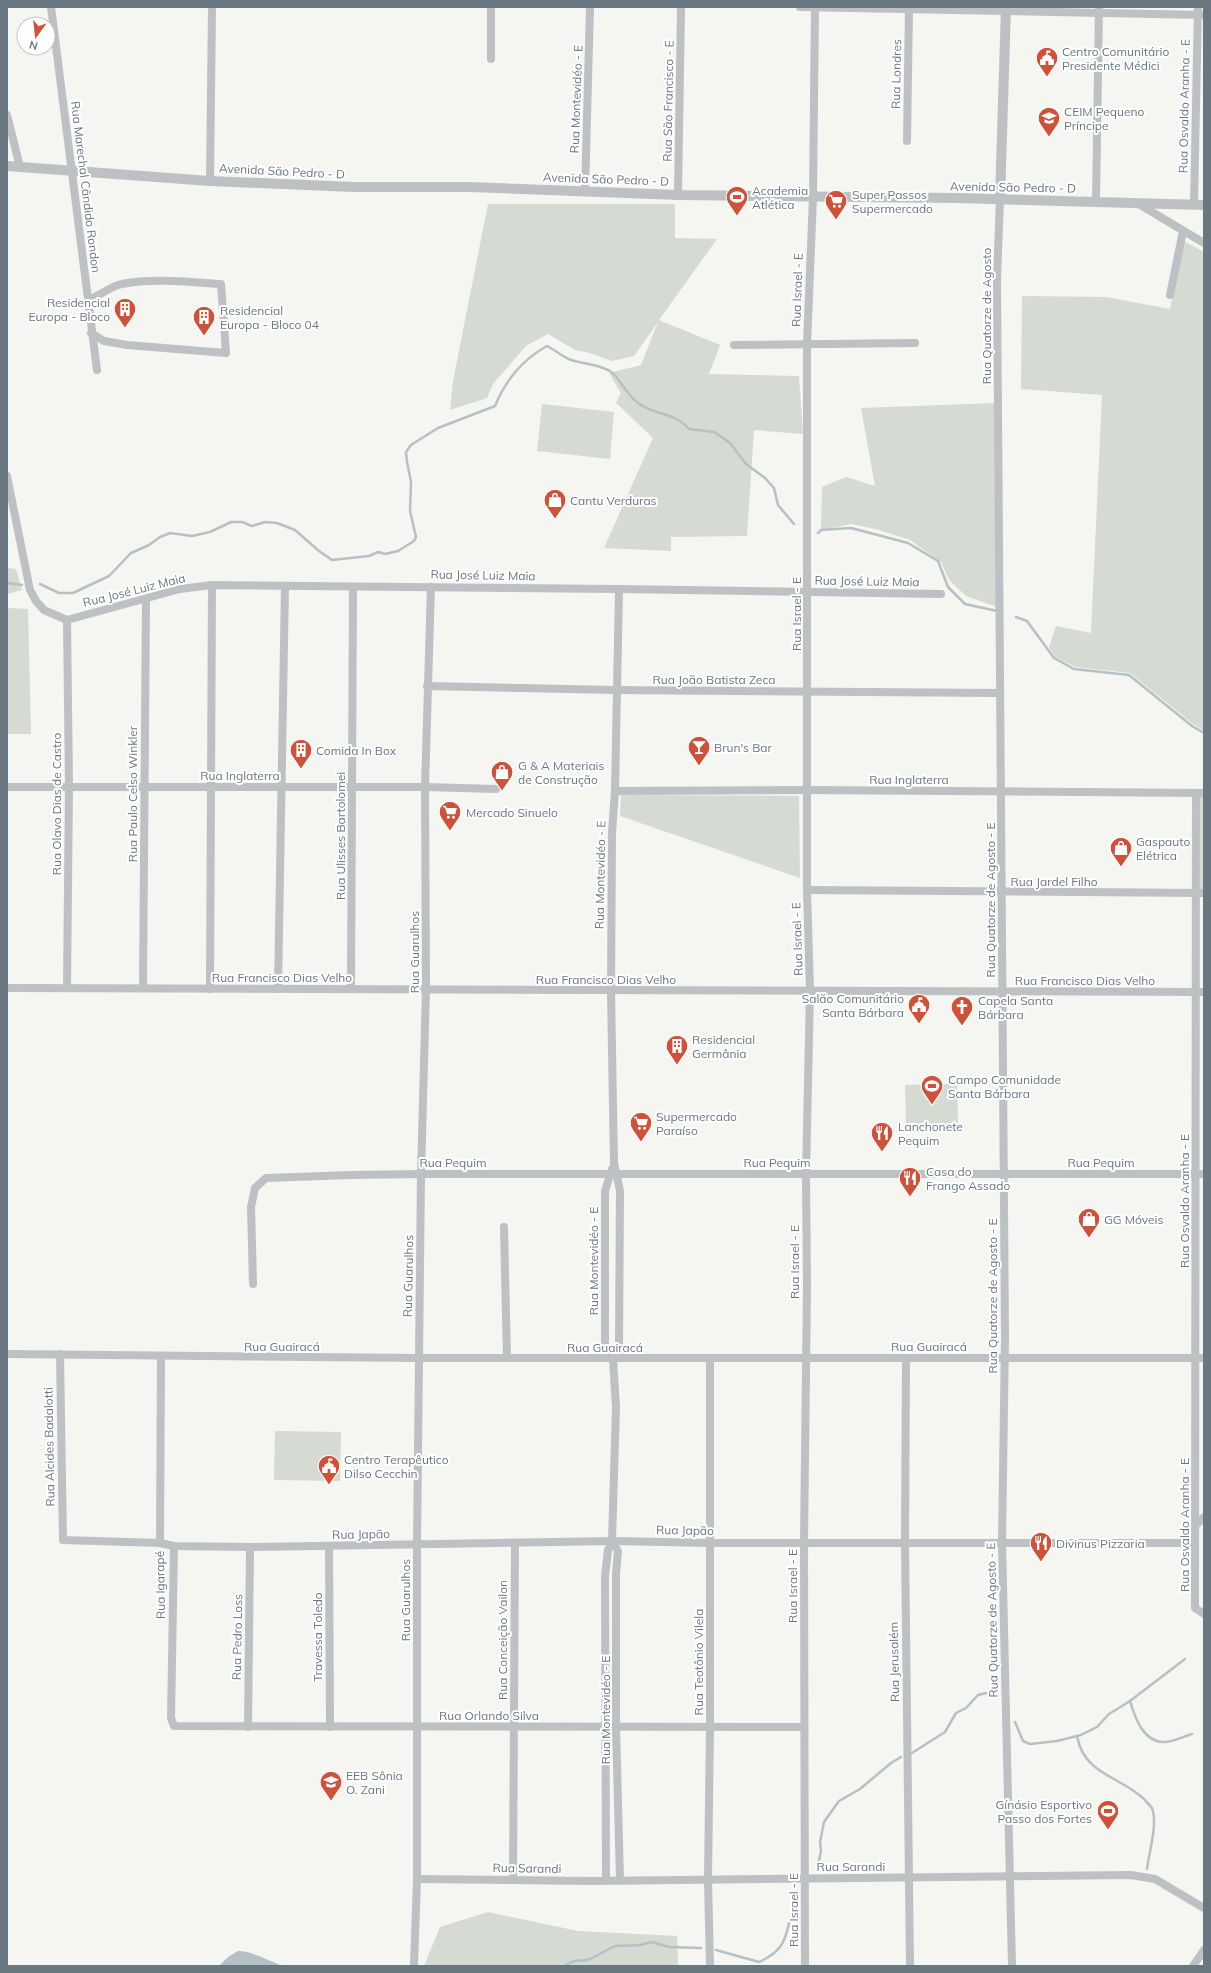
<svg xmlns="http://www.w3.org/2000/svg" width="1211" height="1973" font-family="Mulish,sans-serif">
	<rect width="100%" height="100%" fill="#f5f5f2"/>
	<!-- green -->
	<g fill="#d5dad2">
		<polygon points="488,204 675,204 675,238 717,239 659,320 720,345 709,374 799,376 803,434 754,430 747,536 671,537 671,551 604,548 653,438 616,403 621,393 609,373 641,365 658,322 634,356 612,361 590,353 575,350 548,334 526,346 493,384 487,398 450,410 453,381"/>
		<polygon points="1184,241 1204,252 1204,731 1193,724 1130,673 1075,667 1055,657 1049,647 1056,626 1091,633 1102,395 1021,389 1022,296 1106,297 1170,309"/>
		<polygon points="996,403 997,607 966,596 949,580 941,562 910,540 879,530 852,524 821,530 822,487 846,477 875,486 861,408"/>
		<polygon points="542,404 614,412 610,459 537,451"/>
		<polygon points="7,568 16,569 22,590 7,594"/>
		<polygon points="7,608 28,609 31,734 7,734"/>
		<polygon points="621,795 799,796 800,878 620,816"/>
		<rect x="1200" y="797" width="4" height="92"/>
		<polygon points="957,1084 958,1126 906,1127 905,1085"/>
		<polygon points="275,1431 341,1432 340,1481 274,1480"/>
		<polygon points="488,1912 578,1931 677,1936 678,1966 424,1966 440,1927"/>
	</g>
	<!-- water -->
	<path fill="#b5c1c4" d="M238,1951C252,1951 269,1961 283,1966H219L228,1957Z"/>
	<g fill="none" stroke-linecap="round" stroke-linejoin="round">
		<!-- stream -->
		<g stroke="#b5c1c4" stroke-width="2.5">
			<polyline points="818,533 821,530 851,528 908,543 938,561 948,587 965,604 997,611"/>
			<polyline points="7,583 22,585"/>
			<path d="M40,584L59,593H73L109,576L131,553L149,545L160,537L170,533L192,536L210,532L231,522H242L252,526L265,522L277,523L295,530L319,551L332,560L369,556L378,552L385,554L398,551L414,541L416,537L410,511L411,482L407,462L406,452L411,445L438,428L495,406C505,381 523,359 547,346C555,350 563,357 571,360C584,364 597,364 610,371C618,375 627,396 638,403C654,415 676,413 689,429L714,432L730,443L746,464L765,478L774,488L778,505L794,524"/>
			<polyline points="1016,617 1027,621 1054,658 1074,669 1129,675 1192,726 1204,733"/>
			<path d="M1130,1701C1135,1717 1143,1743 1165,1742C1173,1742 1184,1736 1192,1734"/>
			<polyline points="1015,1722 1023,1741 1030,1744 1057,1741 1081,1735 1097,1727 1109,1714 1130,1701 1185,1659"/>
			<path d="M1077,1736C1084,1775 1120,1776 1144,1799C1146,1802 1150,1805 1152,1808C1158,1823 1149,1853 1147,1869"/>
			<polyline points="912,1753 945,1732 956,1713 966,1708 978,1695 986,1693 992,1696"/>
			<polyline points="817,1870 821,1851 820,1842 824,1822 839,1801 860,1789 891,1763 901,1757"/>
			<path d="M716,1950L759,1962C781,1952 785,1943 790,1919"/>
			<polyline points="564,1966 574,1961 588,1960 615,1946 640,1945 651,1942 670,1947 701,1948"/>
		</g>
		<!-- minor -->
		<g stroke="#bdc1c4" stroke-width="8">
			<polyline points="51,7 97,370"/>
			<polyline points="800,7 1204,15"/>
			<polyline points="491,59 491,7"/>
			<polyline points="7,115 20,167"/>
			<polyline points="907,141 909,7"/>
			<polyline points="210,181 212,7"/>
			<polyline points="585,191 590,7"/>
			<polyline points="678,195 681,7"/>
			<polyline points="1000,199 997,280 1005,1337 1002,1543 1012,1966"/>
			<polyline points="1096,201 1099,7"/>
			<polyline points="1137,203 1204,243"/>
			<polyline points="1194,205 1198,7"/>
			<polyline points="1170,295 1183,231"/>
			<path d="M88,300C99,296 113,285 122,284C154,278 188,282 221,284L226,353L127,345L104,341L91,333"/>
			<polyline points="734,345 915,343"/>
			<polyline points="7,476 30,590 36,601 44,610 67,620 180,589 212,585 619,589 941,594"/>
			<polyline points="427,686 616,690 1000,693"/>
			<polyline points="7,787 425,787 496,789"/>
			<polyline points="615,791 807,790 1204,793"/>
			<polyline points="1196,793 1195,1608 1204,1614"/>
			<polyline points="807,890 1204,893"/>
			<polyline points="7,988 1204,992"/>
			<polyline points="67,988 69,786 67,620"/>
			<polyline points="143,988 146,599"/>
			<polyline points="210,989 212,585"/>
			<polyline points="278,989 285,586"/>
			<polyline points="351,989 353,587"/>
			<polyline points="612,1169 605,1191 605,1346 607,1352 613,1359"/>
			<polyline points="504,1227 507,1358"/>
			<polyline points="253,1284 251,1207 255,1188 266,1178 351,1175 421,1174 1204,1174"/>
			<polyline points="7,1354 419,1358 1204,1358"/>
			<polyline points="60,1354 63,1540 160,1543 174,1546 250,1547 614,1541 709,1543 1195,1543"/>
			<polyline points="906,1358 905,1543 910,1966"/>
			<polyline points="1196,1525 1204,1517"/>
			<polyline points="612,1541 618,1551 616,1574 616,1727 620,1880"/>
			<polyline points="160,1543 161,1356"/>
			<polyline points="174,1546 171,1718 174,1726 804,1727"/>
			<polyline points="329,1546 330,1727"/>
			<polyline points="248,1727 250,1547"/>
			<polyline points="417,1879 592,1881 1131,1875 1155,1879 1204,1908"/>
			<polyline points="513,1879 515,1544"/>
			<polyline points="606,1880 605,1576 608,1550 612,1541 616,1407 613,1359 619,1351 619,1346 620,1191 614,1163 611,991 612,833 615,791 619,589"/>
			<polyline points="414,1966 417,1879 417,1545 421,1174 426,989 425,787 431,587"/>
			<polyline points="710,1966 708,1879 710,1727 710,1358"/>
			<polyline points="805,1966 804,1543 807,1286 806,1174 810,991 807,890 807,345 813,197 815,7"/>
			<polyline points="1193,1966 1204,1950"/>
		</g>
		<!-- tertiary -->
		<g stroke="#bdc1c4" stroke-width="10">
			<polyline points="7,166 210,181 353,187 470,187 678,195 958,198 1204,205"/>
			<polyline points="1000,199 1006,7"/>
		</g>
	</g>
	<!-- icons -->
	<defs>
		<g id="civic-pin" transform="scale(1.15)"><path d="M0 17L-7.5 6A9.5 9.5 0 1 1 7.5 6Z" fill="#cf5139" stroke="#fff"/><path d="M-.6-6.5H3V-4.5H.6V-3L4-1V1h2V6H-6V1h2V-1L-.6-3ZM-1.2 2.5V6h2.4V2.5Z" fill="#fff"/></g>
		<g id="school-pin" transform="scale(1.15)"><path d="M0 17L-7.5 6A9.5 9.5 0 1 1 7.5 6Z" fill="#cf5139" stroke="#fff"/><path d="M0-5L7-2L0 1L-7-2ZM-4 1L0 2.5L4 1V4Q0 6-4 4Z" fill="#fff"/></g>
		<g id="stadium-pin" transform="scale(1.15)"><path d="M0 17L-7.5 6A9.5 9.5 0 1 1 7.5 6Z" fill="#cf5139" stroke="#fff"/><path d="M0-5a6.5 5 0 1 0 0 10a6.5 5 0 1 0 0-10ZM-3.5-1.8h7v3.6h-7Z" fill="#fff"/></g>
		<g id="supermarket-pin" transform="scale(1.15)"><path d="M0 17L-7.5 6A9.5 9.5 0 1 1 7.5 6Z" fill="#cf5139" stroke="#fff"/><path d="M-6-5.5h2.5l.6 2H6L4.5 2H-2.5L-4.4-4H-6ZM-1.5 3.2a1.3 1.3 0 1 0 .1 0ZM3 3.2a1.3 1.3 0 1 0 .1 0Z" fill="#fff"/></g>
		<g id="building-pin" transform="scale(1.15)"><path d="M0 17L-7.5 6A9.5 9.5 0 1 1 7.5 6Z" fill="#cf5139" stroke="#fff"/><path d="M-4-6H4V6H1V3H-1V6H-4ZM-2.5-4.3h1.7v1.8h-1.7ZM.8-4.3h1.7v1.8H.8ZM-2.5-1h1.7V.8h-1.7ZM.8-1h1.7V.8H.8Z" fill="#fff"/></g>
		<g id="shop-pin" transform="scale(1.15)"><path d="M0 17L-7.5 6A9.5 9.5 0 1 1 7.5 6Z" fill="#cf5139" stroke="#fff"/><path d="M-5-2.5h2.3a2.7 3.5 0 0 1 5.4 0H5L5.5 6h-11ZM-1.5-2.5h3a1.5 2.3 0 0 0-3 0Z" fill="#fff"/></g>
		<g id="bar-pin" transform="scale(1.15)"><path d="M0 17L-7.5 6A9.5 9.5 0 1 1 7.5 6Z" fill="#cf5139" stroke="#fff"/><path d="M-6-5H6L.8 .8V4.5H3.5V6h-7V4.5H-.8V.8Z" fill="#fff"/></g>
		<g id="church-pin" transform="scale(1.15)"><path d="M0 17L-7.5 6A9.5 9.5 0 1 1 7.5 6Z" fill="#cf5139" stroke="#fff"/><path d="M-1.2-6h2.4v3.5h3.3v2.4h-3.3V6h-2.4V-.1h-3.3v-2.4h3.3Z" fill="#fff"/></g>
		<g id="restaurant-pin" transform="scale(1.15)"><path d="M0 17L-7.5 6A9.5 9.5 0 1 1 7.5 6Z" fill="#cf5139" stroke="#fff"/><path d="M-5-6h1v4h1v-4h1v4h1v-4h1v5L-1.5 .5V6h-2V.5L-5-1ZM5-6V6H3V1.5H1.5Q1.5-4 5-6Z" fill="#fff"/></g>
	</defs>
	<g fill-rule="evenodd">
		<use href="#civic-pin" x="1047" y="58"/>
		<use href="#school-pin" x="1049" y="118"/>
		<use href="#stadium-pin" x="737" y="197"/>
		<use href="#supermarket-pin" x="836" y="201"/>
		<use href="#building-pin" x="125" y="309"/>
		<use href="#building-pin" x="204" y="317"/>
		<use href="#shop-pin" x="555" y="500"/>
		<use href="#bar-pin" x="699" y="747"/>
		<use href="#building-pin" x="301" y="750"/>
		<use href="#shop-pin" x="502" y="772"/>
		<use href="#supermarket-pin" x="450" y="812"/>
		<use href="#shop-pin" x="1121" y="848"/>
		<use href="#civic-pin" x="919" y="1005"/>
		<use href="#church-pin" x="962" y="1007"/>
		<use href="#building-pin" x="677" y="1046"/>
		<use href="#stadium-pin" x="932" y="1086"/>
		<use href="#supermarket-pin" x="641" y="1123"/>
		<use href="#restaurant-pin" x="882" y="1133"/>
		<use href="#restaurant-pin" x="910" y="1178"/>
		<use href="#shop-pin" x="1089" y="1219"/>
		<use href="#civic-pin" x="329" y="1466"/>
		<use href="#restaurant-pin" x="1041" y="1543"/>
		<use href="#school-pin" x="331" y="1782"/>
		<use href="#stadium-pin" x="1108" y="1811"/>
	</g>
	<g text-anchor="middle" dominant-baseline="central" stroke-width="4" stroke-linejoin="round" paint-order="stroke">
		<!-- poi labels -->
		<g font-size="12" fill="#687780" stroke="#fff" text-anchor="start">
			<text x="1062" y="51">Centro Comunitário<tspan x="1062" dy="14">Presidente Médici</tspan></text>
			<text x="1064" y="111">CEIM Pequeno<tspan x="1064" dy="14">Príncipe</tspan></text>
			<text x="752" y="190">Academia<tspan x="752" dy="14">Atlética</tspan></text>
			<text x="852" y="194">Super Passos<tspan x="852" dy="14">Supermercado</tspan></text>
			<text x="110" y="302" text-anchor="end">Residencial<tspan x="110" dy="14">Europa - Bloco</tspan></text>
			<text x="220" y="310">Residencial<tspan x="220" dy="14">Europa - Bloco 04</tspan></text>
			<text x="570" y="500">Cantu Verduras</text>
			<text x="714" y="747">Brun's Bar</text>
			<text x="316" y="750">Comida In Box</text>
			<text x="518" y="765">G &amp; A Materiais<tspan x="518" dy="14">de Construção</tspan></text>
			<text x="466" y="812">Mercado Sinuelo</text>
			<text x="1136" y="841">Gaspauto<tspan x="1136" dy="14">Elétrica</tspan></text>
			<text x="904" y="998" text-anchor="end">Salão Comunitário<tspan x="904" dy="14">Santa Bárbara</tspan></text>
			<text x="978" y="1000">Capela Santa<tspan x="978" dy="14">Bárbara</tspan></text>
			<text x="692" y="1039">Residencial<tspan x="692" dy="14">Germânia</tspan></text>
			<text x="948" y="1079">Campo Comunidade<tspan x="948" dy="14">Santa Bárbara</tspan></text>
			<text x="656" y="1116">Supermercado<tspan x="656" dy="14">Paraíso</tspan></text>
			<text x="898" y="1126">Lanchonete<tspan x="898" dy="14">Pequim</tspan></text>
			<text x="926" y="1171">Casa do<tspan x="926" dy="14">Frango Assado</tspan></text>
			<text x="1104" y="1219">GG Móveis</text>
			<text x="344" y="1459">Centro Terapêutico<tspan x="344" dy="14">Dilso Cecchin</tspan></text>
			<text x="1056" y="1543">Divinus Pizzaria</text>
			<text x="346" y="1775">EEB Sônia<tspan x="346" dy="14">O. Zani</tspan></text>
			<text x="1092" y="1804" text-anchor="end">Gínásio Esportivo<tspan x="1092" dy="14">Passo dos Fortes</tspan></text>
		</g>
		<!-- street labels -->
		<g font-size="12" fill="#687780" stroke="#fff">
			<text transform="translate(896 74) rotate(-89)">Rua Londres</text>
			<text transform="translate(576 99) rotate(-88)">Rua Montevidéo - E</text>
			<text transform="translate(668 101) rotate(-89)">Rua São Francisco - E</text>
			<text transform="translate(1184 106) rotate(-89)">Rua Osvaldo Aranha - E</text>
			<text transform="translate(282 171) rotate(3)">Avenida São Pedro - D</text>
			<text transform="translate(606 179) rotate(2)">Avenida São Pedro - D</text>
			<text transform="translate(86 187) rotate(83)">Rua Marechal Cândido Rondon</text>
			<text transform="translate(1013 187) rotate(1)">Avenida São Pedro - D</text>
			<text transform="translate(797 290) rotate(-88)">Rua Israel - E</text>
			<text transform="translate(986 316) rotate(-90)">Rua Quatorze de Agosto</text>
			<text transform="translate(483 575) rotate(1)">Rua José Luiz Maia</text>
			<text transform="translate(867 581) rotate(1)">Rua José Luiz Maia</text>
			<text transform="translate(134 590) rotate(-14)">Rua José Luiz Maia</text>
			<text transform="translate(796 614) rotate(-90)">Rua Israel - E</text>
			<text x="714" y="679">Rua João Batista Zeca</text>
			<text x="240" y="775">Rua Inglaterra</text>
			<text x="909" y="779">Rua Inglaterra</text>
			<text transform="translate(132 794) rotate(-90)">Rua Paulo Celso Winkler</text>
			<text transform="translate(56 804) rotate(-90)">Rua Olavo Dias de Castro</text>
			<text transform="translate(340 836) rotate(-90)">Rua Ulisses Bartolomei</text>
			<text transform="translate(600 875) rotate(-89)">Rua Montevidéo - E</text>
			<text x="1054" y="881">Rua Jardel Filho</text>
			<text transform="translate(990 900) rotate(-90)">Rua Quatorze de Agosto - E</text>
			<text transform="translate(797 939) rotate(-92)">Rua Israel - E</text>
			<text transform="translate(414 952) rotate(-90)">Rua Guarulhos</text>
			<text x="282" y="977">Rua Francisco Dias Velho</text>
			<text x="606" y="979">Rua Francisco Dias Velho</text>
			<text x="1085" y="980">Rua Francisco Dias Velho</text>
			<text x="453" y="1162">Rua Pequim</text>
			<text x="777" y="1162">Rua Pequim</text>
			<text x="1101" y="1162">Rua Pequim</text>
			<text transform="translate(1184 1201) rotate(-90)">Rua Osvaldo Aranha - E</text>
			<text transform="translate(593 1261) rotate(-90)">Rua Montevidéo - E</text>
			<text transform="translate(794 1262) rotate(-90)">Rua Israel - E</text>
			<text transform="translate(408 1276) rotate(-89)">Rua Guarulhos</text>
			<text transform="translate(992 1296) rotate(-90)">Rua Quatorze de Agosto - E</text>
			<text x="282" y="1346">Rua Guairacá</text>
			<text x="929" y="1346">Rua Guairacá</text>
			<text x="605" y="1347">Rua Guairacá</text>
			<text transform="translate(49 1447) rotate(-91)">Rua Alcides Badalotti</text>
			<text transform="translate(1184 1525) rotate(-90)">Rua Osvaldo Aranha - E</text>
			<text transform="translate(685 1530) rotate(1)">Rua Japão</text>
			<text transform="translate(361 1534) rotate(-1)">Rua Japão</text>
			<text transform="translate(160 1585) rotate(-91)">Rua Igarapé</text>
			<text transform="translate(792 1586) rotate(-90)">Rua Israel - E</text>
			<text transform="translate(405 1600) rotate(-90)">Rua Guarulhos</text>
			<text transform="translate(992 1620) rotate(-91)">Rua Quatorze de Agosto - E</text>
			<text transform="translate(237 1637) rotate(-89)">Rua Pedro Loss</text>
			<text transform="translate(317 1637) rotate(-90)">Travessa Toledo</text>
			<text transform="translate(502 1640) rotate(-90)">Rua Conceição Vailon</text>
			<text transform="translate(698 1662) rotate(-90)">Rua Teotônio Vilela</text>
			<text transform="translate(894 1662) rotate(-91)">Rua Jerusalém</text>
			<text transform="translate(605 1710) rotate(-90)">Rua Montevidéo - E</text>
			<text x="489" y="1715">Rua Orlando Silva</text>
			<text x="851" y="1866">Rua Sarandi</text>
			<text transform="translate(527 1868) rotate(1)">Rua Sarandi</text>
			<text transform="translate(793 1910) rotate(-90)">Rua Israel - E</text>
		</g>
	</g>
	<!-- border -->
	<rect width="1211" height="1973" fill="none" stroke="#687780" stroke-width="16"/>
	<!-- north arrow -->
	<g transform="translate(36 36) rotate(195)"><circle r="19" fill="#ffffff" stroke="#c3c9cc"/>
	<path d="M0-3L7 15L0 10L-7 15Z" fill="#cf5139"/>
	<text y="-6" font-size="11" font-weight="bold" text-anchor="middle" fill="#687780">N</text>
	</g>
</svg>
